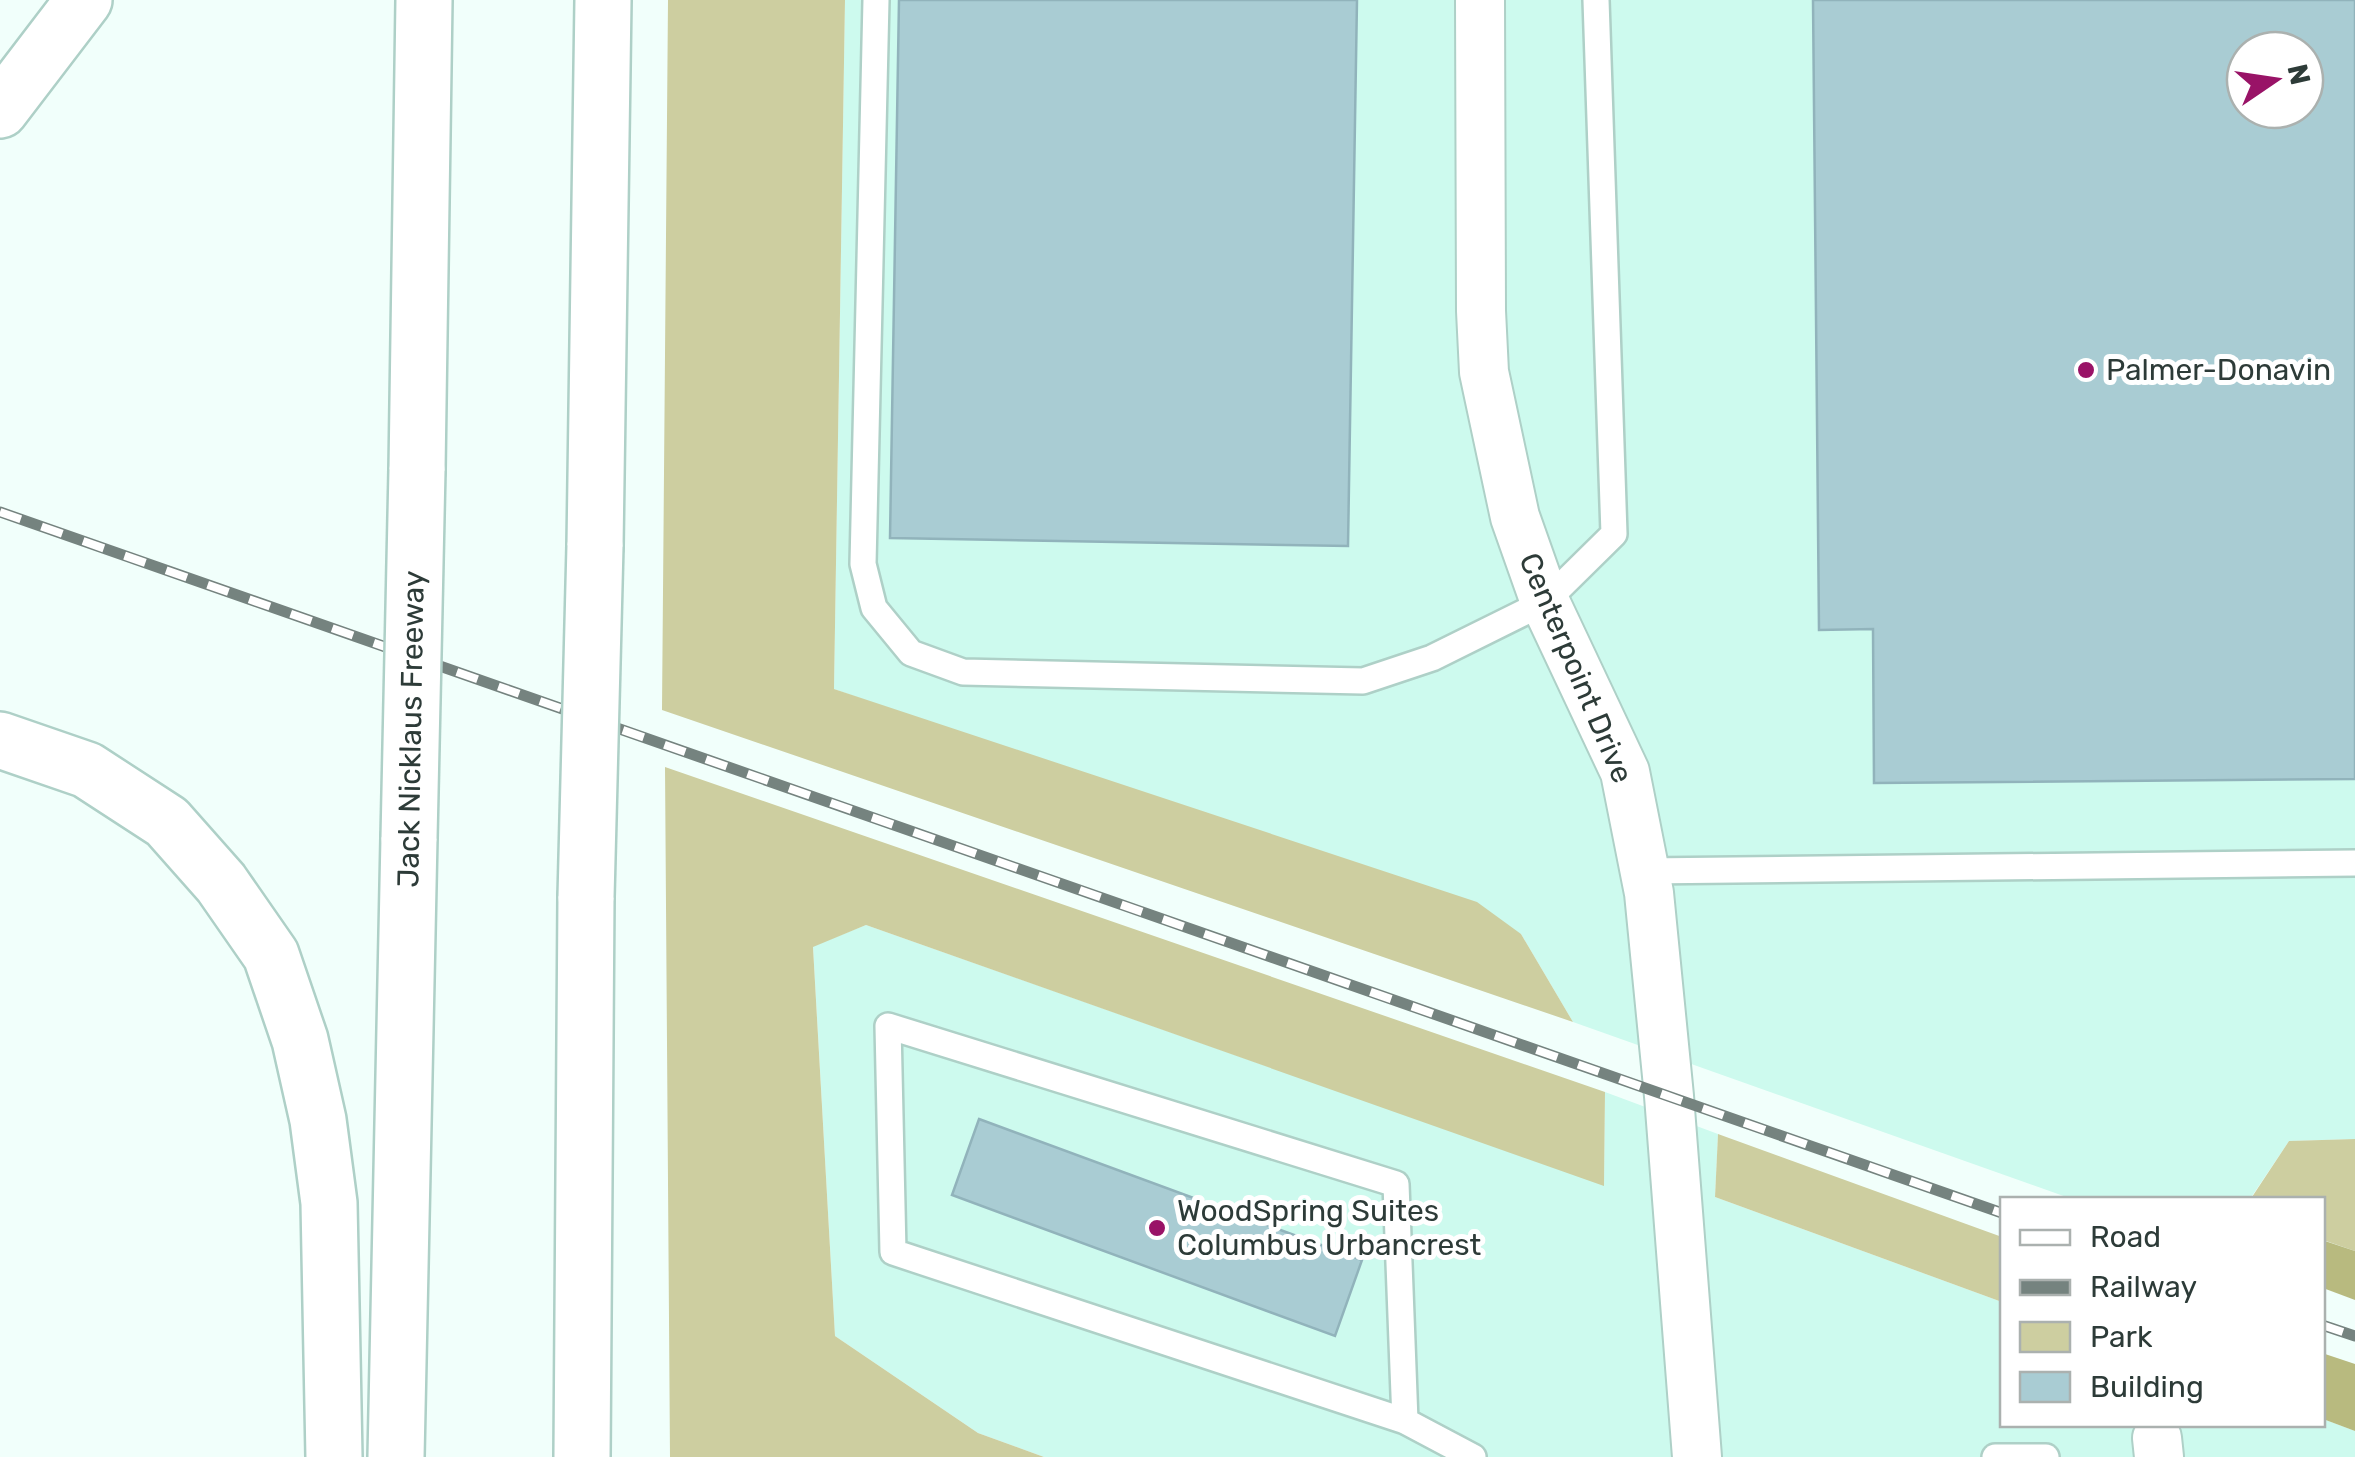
<svg xmlns="http://www.w3.org/2000/svg" width="2355" height="1457" font-family="Rubik,sans-serif">
	<rect width="100%" height="100%" fill="#f1fffb"/>
	<!-- built -->
	<g fill="#cdfaee" fill-rule="evenodd">
		<path d="M845,0H2355V1139L2289,1141L2250,1199H2072L1573,1022L1521,934L834,689ZM2245,50H2305V110H2245Z"/>
		<polygon points="866,925 1604,1185 1605,1092 1718,1134 1715,1197 2002,1302 2002,1424 2322,1424 2323,1419 2355,1431 2355,1457 1044,1457 978,1433 835,1336 813,946"/>
	</g>
	<!-- green -->
	<g fill="#cdcea0">
		<polygon points="668,0 845,0 834,689 1477,902 1521,934 1573,1022 662,710"/>
		<polygon points="665,767 1605,1092 1604,1186 866,925 813,947 835,1336 978,1433 1044,1457 670,1457"/>
		<polygon points="1718,1134 2002,1237 2002,1302 1715,1197"/>
		<polygon points="2355,1139 2355,1251 2323,1240 2322,1200 2250,1200 2289,1141"/>
	</g>
	<!-- forest -->
	<g fill="#b8ba7f">
		<polygon points="2322,1240 2355,1251 2355,1300 2323,1288"/>
		<polygon points="2322,1353 2355,1364 2355,1431 2323,1419"/>
	</g>
	<!-- building -->
	<g fill="#a9ccd3" stroke="#91b3bb" stroke-width="2.5" fill-rule="evenodd">
		<polygon points="899,0 1357,0 1348,546 890,538"/>
		<path d="M1813,0H2355V779L1874,783L1873,629L1819,630ZM2245,50H2305V110H2245Z"/>
		<polygon points="979,1119 1362,1260 1335,1336 952,1195"/>
	</g>
	<g fill="none" stroke-linecap="round" stroke-linejoin="round">
		<!-- lane casing -->
		<g stroke="#aed0c7" stroke-width="30">
			<g id="lane">
				<polyline points="876,0 863,564 874,608 911,653 963,672 1363,681 1432,658 1545,602 1614,534 1596,0"/>
				<polyline points="1644,871 2355,863"/>
				<polyline points="1405,1421 1396,1184 888,1026 893,1252 1405,1421 1473,1457"/>
				<polyline points="1995,1457 2046,1457"/>
			</g>
		</g>
		<!-- street casing -->
		<g stroke="#aed0c7" stroke-width="52">
			<g id="street">
				<polyline points="1480,0 1481,311 1484,372 1515,517 1545,602 1625,772 1649,893 1669,1096 1697,1457"/>
				<polyline points="2157,1438 2159,1457"/>
			</g>
		</g>
		<!-- highway casing -->
		<g stroke="#aed0c7" stroke-width="60">
			<g id="highway">
				<polyline points="0,110 84,0"/>
				<polyline points="417,470 424,0"/>
				<polyline points="595,546 603,0"/>
				<polyline points="0,740 87,770 167,822 221,883 271,955 300,1040 318,1120 329,1203 334,1457"/>
				<polyline points="396,1457 409,838"/>
				<polyline points="582,1457 586,897"/>
			</g>
		</g>
		<!-- lane -->
		<use href="#lane" stroke="#fff" stroke-width="25"/>
		<!-- street -->
		<use href="#street" stroke="#fff" stroke-width="48"/>
		<!-- highway -->
		<use href="#highway" stroke="#fff" stroke-width="55"/>
		<!-- rail casing -->
		<g stroke="#75837f" stroke-width="11">
			<g id="rail">
				<polyline points="0,512 2002,1213"/>
				<polyline points="2322,1325 2355,1336"/>
			</g>
		</g>
		<!-- rail -->
		<use href="#rail" stroke="#fff" stroke-width="8" stroke-dasharray="22" stroke-linecap="butt"/>
		<!-- highway-bridge casing -->
		<g stroke="#aed0c7" stroke-width="60" stroke-linecap="butt">
			<g id="highway-bridge">
				<polyline points="409,838 417,470"/>
				<polyline points="586,897 595,546"/>
			</g>
		</g>
		<!-- highway-bridge -->
		<use href="#highway-bridge" stroke="#fff" stroke-width="55"/>
	</g>
	<!-- markers -->
	<g fill="#991367" stroke="#fff" stroke-width="4">
		<circle cx="2086" cy="370" r="10"/>
		<circle cx="1157" cy="1228" r="10"/>
	</g>
	<g text-anchor="middle" dominant-baseline="central" stroke-width="10" stroke-linejoin="round" paint-order="stroke">
		<!-- poi labels -->
		<g font-size="30" fill="#2d3b38" stroke="#fff" text-anchor="start">
			<text x="2106" y="370">Palmer-Donavin</text>
			<text x="1177" y="1211">WoodSpring Suites<tspan x="1177" dy="34">Columbus Urbancrest</tspan></text>
		</g>
		<!-- street labels -->
		<g font-size="30" fill="#2d3b38" stroke="#fff">
			<text transform="translate(1576 668) rotate(67)">Centerpoint Drive</text>
			<text transform="translate(411 729) rotate(-89)">Jack Nicklaus Freeway</text>
		</g>
	</g>
	<!-- legend -->
	<rect x="2000" y="1197" width="325" height="230" fill="#ffffff" stroke="#abb1af" stroke-width="2.5"/>
	<rect x="2020" y="1230" width="50" height="15" fill="#ffffff" stroke="#abb1af" stroke-width="2.5"/>
	<text x="2090" y="1247" font-size="30" fill="#2d3b38">Road</text>
	<rect x="2020" y="1280" width="50" height="15" fill="#75837f" stroke="#abb1af" stroke-width="2.5"/>
	<text x="2090" y="1297" font-size="30" fill="#2d3b38">Railway</text>
	<rect x="2020" y="1322" width="50" height="30" fill="#cdcea0" stroke="#abb1af" stroke-width="2.5"/>
	<text x="2090" y="1347" font-size="30" fill="#2d3b38">Park</text>
	<rect x="2020" y="1372" width="50" height="30" fill="#a9ccd3" stroke="#abb1af" stroke-width="2.5"/>
	<text x="2090" y="1397" font-size="30" fill="#2d3b38">Building</text>
	<!-- north arrow -->
	<g transform="translate(2275 80) rotate(77)"><circle r="48" fill="#ffffff" stroke="#abb1af" stroke-width="2.5"/>
	<path d="M0-8L18 38L0 25L-18 38Z" fill="#991367"/>
	<text y="-15" font-size="28" font-weight="bold" text-anchor="middle" fill="#2d3b38">N</text>
	</g>
</svg>
